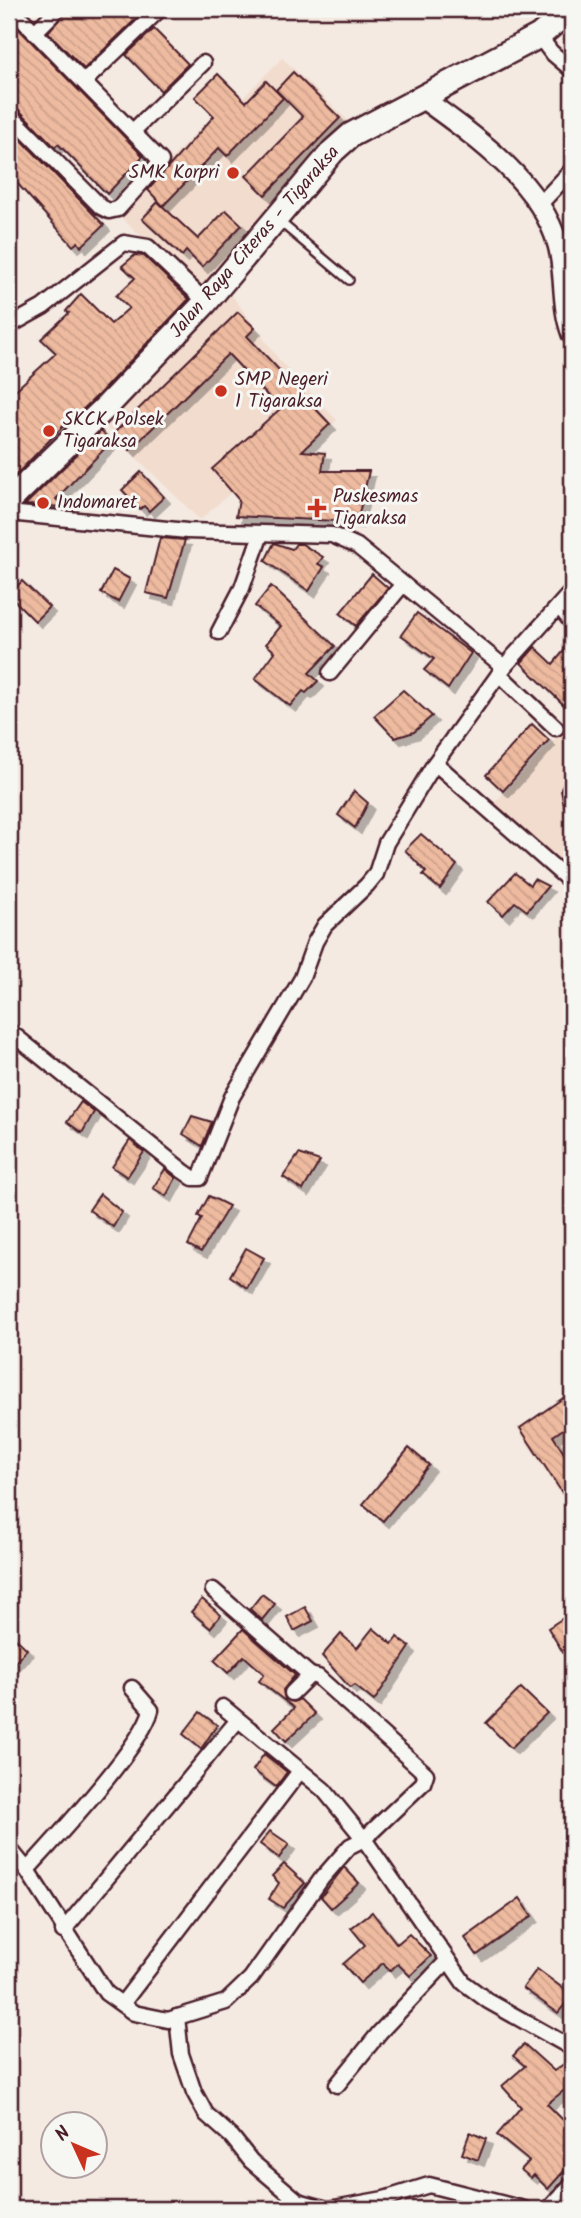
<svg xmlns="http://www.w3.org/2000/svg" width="581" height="2218" font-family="Kalam,sans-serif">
	<defs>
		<pattern id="building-back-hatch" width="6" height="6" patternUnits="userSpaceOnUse" patternTransform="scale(1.75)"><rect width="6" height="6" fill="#eebba0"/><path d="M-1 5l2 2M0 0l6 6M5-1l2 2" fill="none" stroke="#cea08a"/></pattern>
		<filter id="shadow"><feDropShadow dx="6" dy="6" stdDeviation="0" flood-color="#0004"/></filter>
	</defs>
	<rect width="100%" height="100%" fill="#f4eae2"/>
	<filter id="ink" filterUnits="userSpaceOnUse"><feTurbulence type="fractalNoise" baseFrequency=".0143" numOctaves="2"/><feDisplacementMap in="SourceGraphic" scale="14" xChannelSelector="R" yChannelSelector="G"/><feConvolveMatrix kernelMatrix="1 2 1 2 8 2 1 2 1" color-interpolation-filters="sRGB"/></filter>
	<g filter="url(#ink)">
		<!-- built -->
		<g fill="#f2dcce">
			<polygon points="282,58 352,124 203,292 118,215 203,125 210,131"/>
			<polygon points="228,290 281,362 337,420 310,446 297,434 200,520 102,424"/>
			<polygon points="572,721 572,871 494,803"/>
			<polygon points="572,1393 572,1512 517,1428"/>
		</g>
		<!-- building -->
		<g fill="url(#building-back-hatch)" stroke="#4a1f2b" stroke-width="2" filter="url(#shadow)">
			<polygon points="68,9 135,9 140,15 84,69 48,32"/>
			<polygon points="9,19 143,156 107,194 58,144 55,147 16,107 9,105"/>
			<polygon points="154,29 188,64 161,91 126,55"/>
			<polygon points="293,72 340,118 265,195 246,176 303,117 276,90"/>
			<polygon points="218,74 246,102 266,81 283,98 227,156 219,148 163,206 148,190 214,116 195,97"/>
			<polygon points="9,127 104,225 81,247 78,242 73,246 9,174"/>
			<polygon points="158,202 198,239 226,210 242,225 202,267 186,251 182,256 142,219"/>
			<polygon points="135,255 144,256 189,299 99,394 75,417 74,415 9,482 9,396 56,353 41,339 69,313 66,311 81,294 111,324 129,308 116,296 135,278 122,266"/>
			<polygon points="238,312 255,328 247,336 330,424 302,451 325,453 322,471 369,471 357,522 236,516 239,500 212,469 280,409 228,354 130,450 114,433"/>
			<polygon points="101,431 111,442 56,499 64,507 25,505"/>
			<polygon points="141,472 164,497 149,511 144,506 140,509 122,490"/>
			<polygon points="160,538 185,540 168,598 146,593"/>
			<polygon points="274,543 292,549 296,544 302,544 323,557 318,564 324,567 309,591 265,561"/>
			<polygon points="113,570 130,579 118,602 101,593"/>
			<polygon points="372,574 388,588 356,626 340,613"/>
			<polygon points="22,581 49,607 35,621 9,595"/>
			<polygon points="271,586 335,646 309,673 318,681 306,693 303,691 290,706 255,679 275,652 266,644 281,626 255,606"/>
			<polygon points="417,613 471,653 448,689 424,670 434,659 401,635"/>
			<polygon points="572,641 572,666 565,676 572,683 572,713 521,663 535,647 553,664"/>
			<polygon points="403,690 432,716 414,732 395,738 374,716"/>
			<polygon points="532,724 549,740 503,791 486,775"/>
			<polygon points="354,791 368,803 355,828 338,815"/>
			<polygon points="421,834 457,865 440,889 423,875 426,872 405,850"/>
			<polygon points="515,873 530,885 534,879 548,886 527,911 515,902 503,915 488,902"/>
			<polygon points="81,1102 94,1112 82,1133 67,1122"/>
			<polygon points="192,1116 212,1122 202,1146 183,1134"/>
			<polygon points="130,1140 144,1152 127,1177 112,1167"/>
			<polygon points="299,1154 320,1161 303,1190 283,1177"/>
			<polygon points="165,1169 176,1178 166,1196 153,1188"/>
			<polygon points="100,1194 122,1212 113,1227 89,1210"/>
			<polygon points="209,1196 229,1206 201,1252 188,1245 202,1218 198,1216"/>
			<polygon points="246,1248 264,1258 247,1288 230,1276"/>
			<polygon points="572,1392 572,1423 553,1436 572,1466 572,1508 520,1428"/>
			<polygon points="409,1448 429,1465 383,1521 363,1504"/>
			<polygon points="262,1594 275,1604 262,1620 250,1609"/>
			<polygon points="202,1599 221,1615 210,1628 191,1612"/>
			<polygon points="305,1607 313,1621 294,1631 287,1617"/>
			<polygon points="572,1612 572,1667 548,1628"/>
			<polygon points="373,1628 392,1644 397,1637 410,1647 374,1701 354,1685 350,1688 322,1656 341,1634 357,1648"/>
			<polygon points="243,1629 295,1675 283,1690 285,1699 294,1702 300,1699 315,1714 286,1741 274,1728 294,1708 259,1681 264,1674 244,1656 228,1673 214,1660"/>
			<polygon points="9,1632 27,1649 9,1669"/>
			<polygon points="521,1688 547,1713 511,1748 486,1723"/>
			<polygon points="200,1712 217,1725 201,1749 183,1734"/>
			<polygon points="264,1754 287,1772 276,1787 253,1770"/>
			<polygon points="270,1831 289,1844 279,1858 260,1844"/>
			<polygon points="284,1864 305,1883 283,1908 269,1899 279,1883 272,1876"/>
			<polygon points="344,1867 359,1883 331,1908 321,1897"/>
			<polygon points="520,1898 532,1916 477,1955 465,1938"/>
			<polygon points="372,1912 397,1944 409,1934 431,1956 410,1976 398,1964 389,1971 383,1963 360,1983 343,1964 365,1945 351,1928"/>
			<polygon points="537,1969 572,1995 558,2013 523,1988"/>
			<polygon points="524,2044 554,2071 572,2058 572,2084 547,2104 572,2129 572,2136 564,2145 572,2152 572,2162 548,2189 534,2175 531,2178 521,2170 529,2161 497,2135 521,2107 502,2086 525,2066 513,2056"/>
			<polygon points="470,2132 486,2139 478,2160 462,2154"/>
		</g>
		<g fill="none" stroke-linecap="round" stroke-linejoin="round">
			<!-- lane casing -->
			<g stroke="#4a1f2b" stroke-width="12">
				<g id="lane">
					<polyline points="279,221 349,280"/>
					<polyline points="572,775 566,790 572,818"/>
				</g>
			</g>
			<!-- street casing -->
			<g stroke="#4a1f2b" stroke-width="19">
				<g id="street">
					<polyline points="35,32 58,9"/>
					<polyline points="539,36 551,52 572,70"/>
					<polyline points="84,82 160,9"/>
					<polyline points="9,114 101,207 109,211 118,209 161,161 12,9"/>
					<polyline points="133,131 203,63"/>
					<polyline points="541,203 572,170"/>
					<polyline points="9,326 43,307 124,243 148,247 206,302"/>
					<polyline points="9,513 187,531 332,535 357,546 504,667"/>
					<polyline points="572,591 504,667 435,763 572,883"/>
					<polyline points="559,606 572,623"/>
					<polyline points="219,632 242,588 261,534"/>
					<polyline points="330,673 403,584"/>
					<polyline points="499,674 556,728"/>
					<polyline points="9,1031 183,1171 193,1178 200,1178 232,1097 302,978 315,942 325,925 367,885 376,874 386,843 435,763"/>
					<polyline points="213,1590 310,1675"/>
					<polyline points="223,1707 324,1790 364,1839 423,1783 426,1774 318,1677 310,1675 292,1693"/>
					<polyline points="9,1848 27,1870 106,1993 134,2013 168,2020 226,2002 251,1978 322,1878 350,1846 364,1839 464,1983 488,2001 572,2048"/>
					<path d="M27,1870C54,1840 143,1745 151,1710L132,1688"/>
					<polyline points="63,1931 237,1721"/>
					<polyline points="122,2004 300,1771"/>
					<polyline points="177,2017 181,2054 194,2092 206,2114 232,2137 251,2161 298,2201 327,2209"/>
					<polyline points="337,2085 380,2032 447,1961"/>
					<polyline points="329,2209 384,2199 429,2185 524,2209"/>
					<polyline points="549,2209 572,2184"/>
				</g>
			</g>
			<!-- secondary casing -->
			<g stroke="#4a1f2b" stroke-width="24">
				<path id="secondary" d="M422,98C473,135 540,181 558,245C566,274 561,306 572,334"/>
			</g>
			<!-- primary casing -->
			<g stroke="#4a1f2b" stroke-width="28">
				<polyline id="primary" points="9,501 109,404 206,302 333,151 351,135 539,36 571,9"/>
			</g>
			<!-- lane -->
			<use href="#lane" stroke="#f6f6f2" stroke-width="7"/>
			<!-- street -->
			<use href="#street" stroke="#f6f6f2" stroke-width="14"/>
			<!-- secondary -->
			<use href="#secondary" stroke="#f6f6f2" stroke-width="19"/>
			<!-- primary -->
			<use href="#primary" stroke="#f6f6f2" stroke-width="23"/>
		</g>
	</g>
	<!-- markers -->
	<g fill="#c8321e" stroke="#f6f6f2" stroke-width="2.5">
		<circle cx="233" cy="173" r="7"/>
		<circle cx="221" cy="391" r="7"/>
		<circle cx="49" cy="431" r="7"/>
		<circle cx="43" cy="503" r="7"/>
		<path d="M313.5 497.5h7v7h7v7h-7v7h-7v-7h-7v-7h7z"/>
	</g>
	<g text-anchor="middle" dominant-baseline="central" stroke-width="6" stroke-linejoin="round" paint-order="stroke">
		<!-- poi labels -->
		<g font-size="19" fill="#4a1f2b" stroke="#f6f6f2" text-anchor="start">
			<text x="219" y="173" text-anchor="end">SMK Korpri</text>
			<text x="235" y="380">SMP Negeri<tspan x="235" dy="22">1 Tigaraksa</tspan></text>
			<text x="63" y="420">SKCK Polsek<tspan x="63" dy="22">Tigaraksa</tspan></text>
			<text x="333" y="497">Puskesmas<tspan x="333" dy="22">Tigaraksa</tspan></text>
			<text x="57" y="503">Indomaret</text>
		</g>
		<!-- street labels -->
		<g font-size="19" fill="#4a1f2b" stroke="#f6f6f2">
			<text transform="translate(255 242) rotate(-49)">Jalan Raya Citeras - Tigaraksa</text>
		</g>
	</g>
	<!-- margin -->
	<rect width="581" height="2218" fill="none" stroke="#f6f6f2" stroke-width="35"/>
	<rect x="18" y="18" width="546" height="2183" fill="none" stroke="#4a1f2b" stroke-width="2.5" filter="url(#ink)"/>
	<!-- north arrow -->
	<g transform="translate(74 2145) rotate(314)"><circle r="33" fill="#f6f6f2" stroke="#b1a0a2" stroke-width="2"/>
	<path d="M0-5L12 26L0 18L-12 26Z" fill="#c8321e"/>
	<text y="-10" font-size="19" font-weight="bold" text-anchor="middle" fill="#4a1f2b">N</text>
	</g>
</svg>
